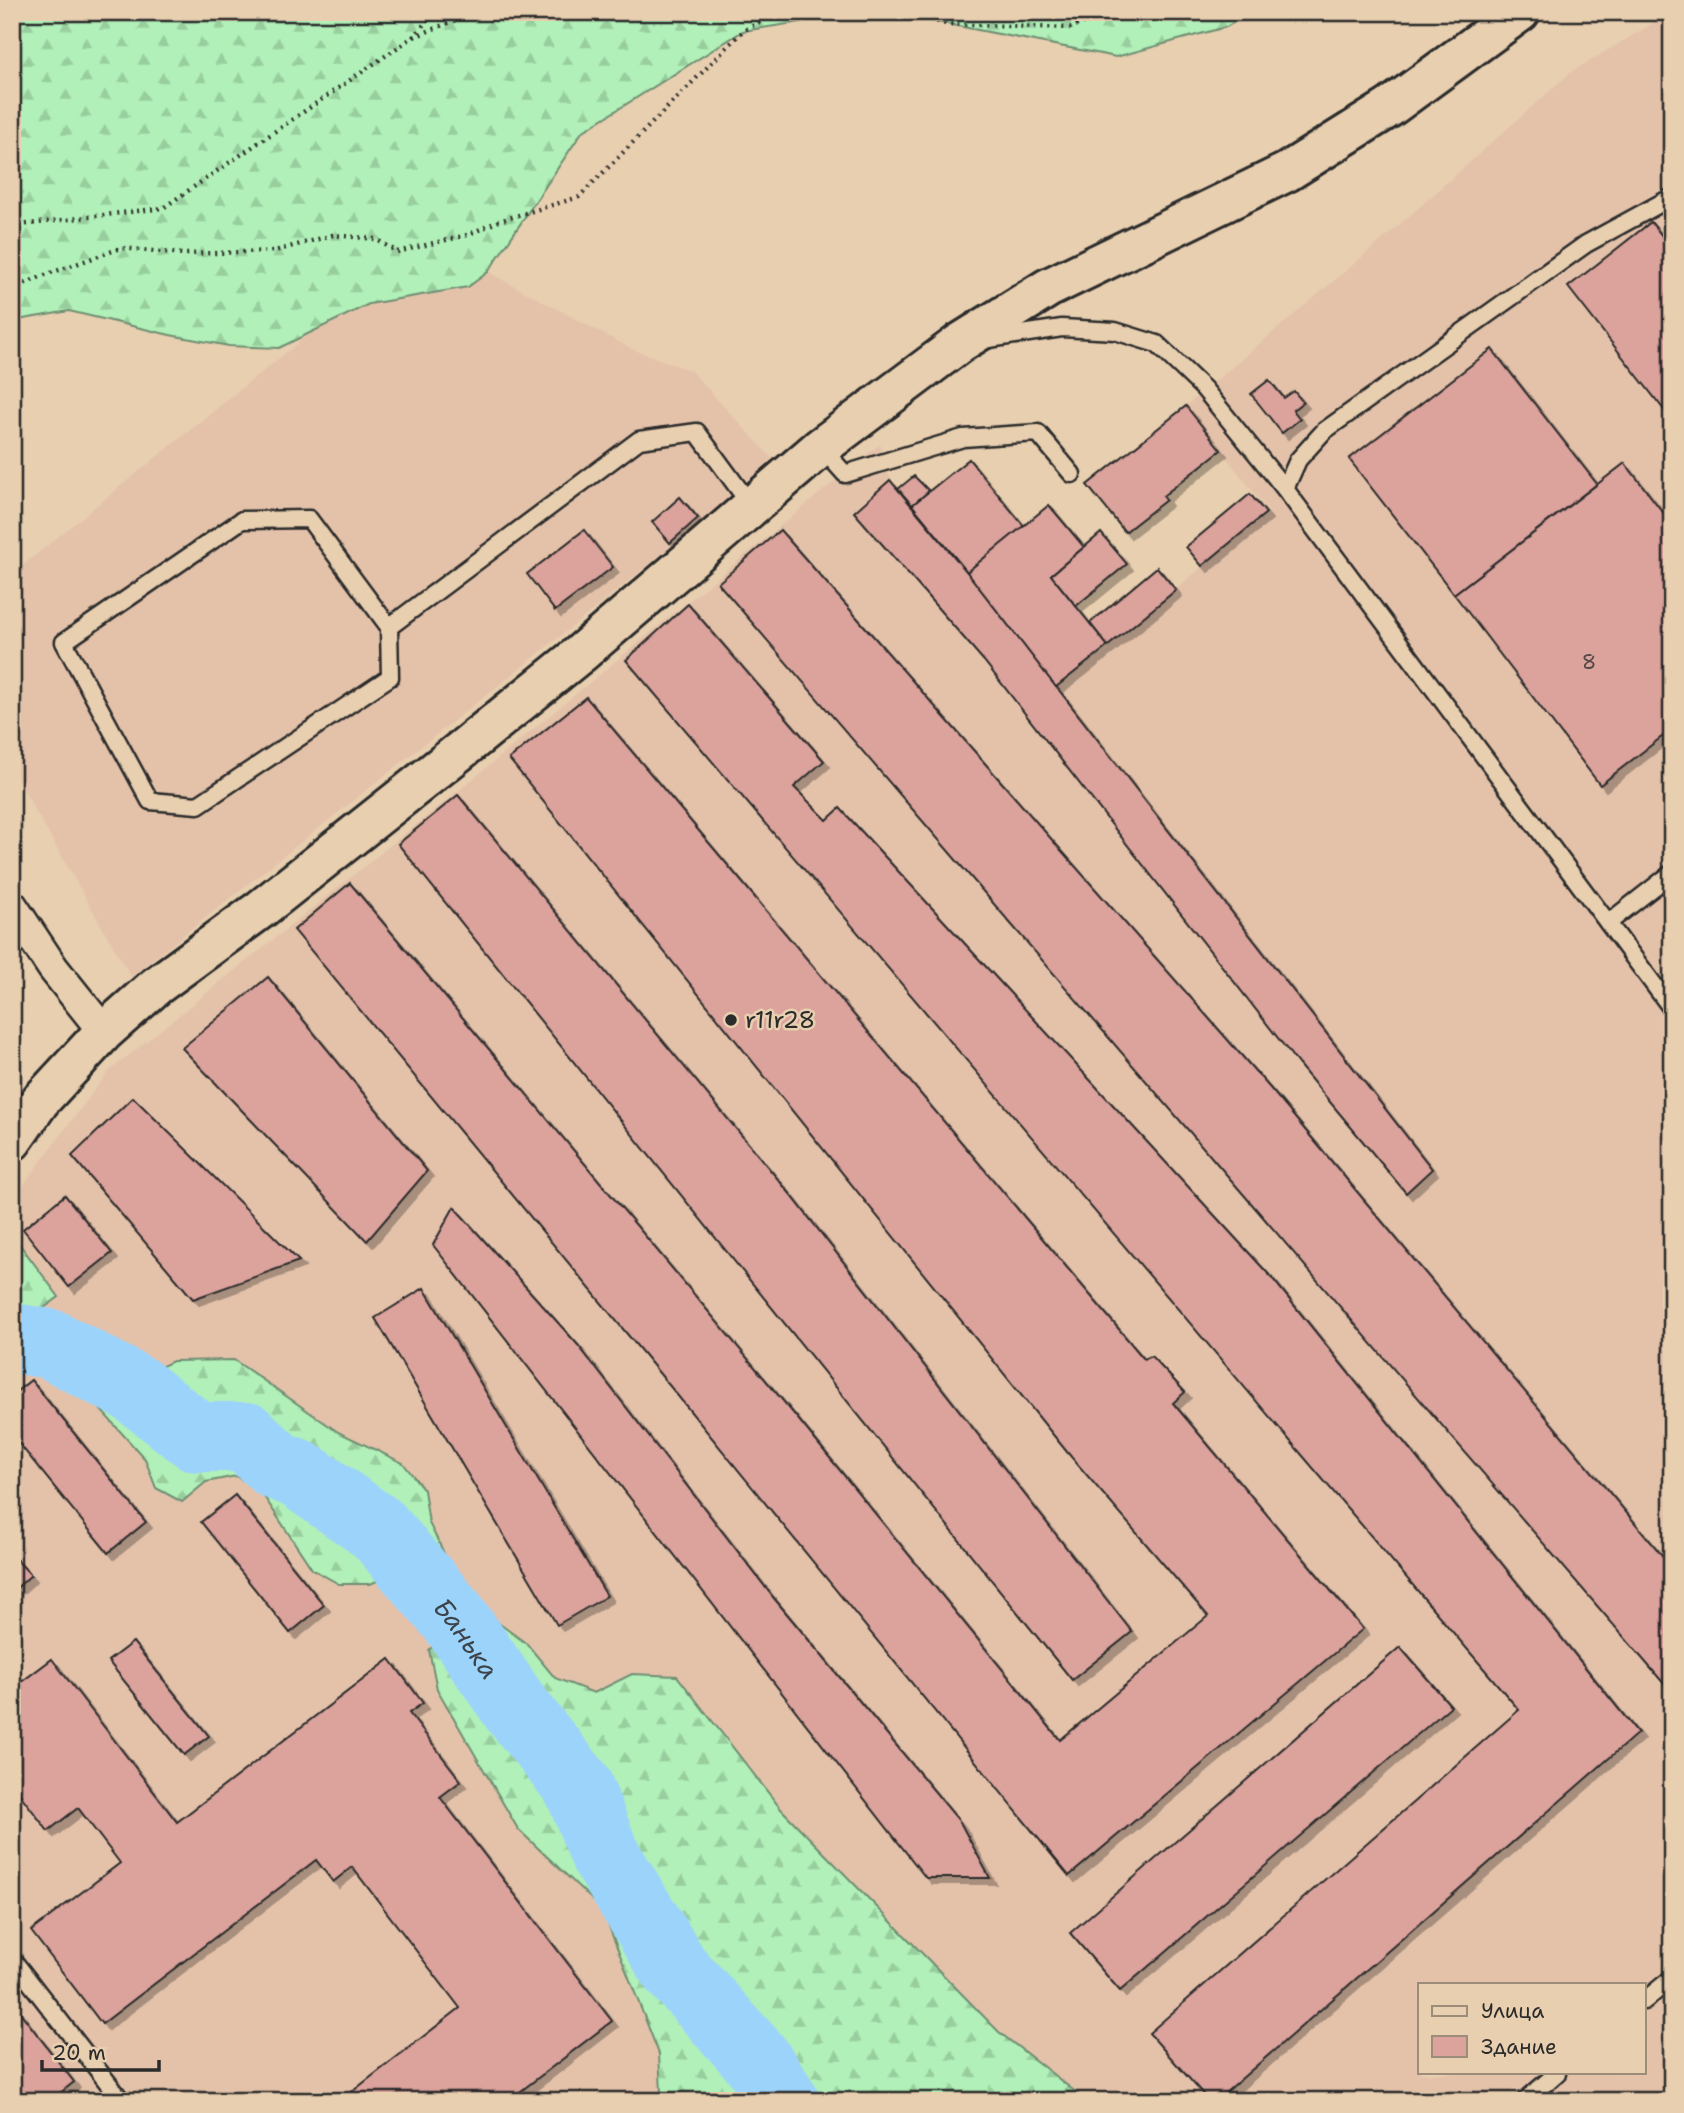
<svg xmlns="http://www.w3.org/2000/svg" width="1684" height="2113" font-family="'Shantell Sans',sans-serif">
	<defs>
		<pattern id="forest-firs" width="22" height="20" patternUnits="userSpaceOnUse" patternTransform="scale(1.75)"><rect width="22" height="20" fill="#b1f0b8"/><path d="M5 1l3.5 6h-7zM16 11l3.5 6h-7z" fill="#98ce9e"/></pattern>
		<filter id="shadow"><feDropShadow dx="6" dy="6" stdDeviation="0" flood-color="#0004"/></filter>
	</defs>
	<rect width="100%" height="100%" fill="#e8cfb0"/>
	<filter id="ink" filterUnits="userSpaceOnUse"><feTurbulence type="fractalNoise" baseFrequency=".0143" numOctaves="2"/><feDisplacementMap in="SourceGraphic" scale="14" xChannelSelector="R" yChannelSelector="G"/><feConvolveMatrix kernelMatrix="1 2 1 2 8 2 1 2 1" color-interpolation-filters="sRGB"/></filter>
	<g filter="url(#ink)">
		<!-- built -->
		<g fill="#e4c2aa" fill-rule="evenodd">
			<path d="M1672,12V2101H12V1331L59,1297L12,1234V1200L108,1072L457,792L880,444L890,480L967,572L1057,687L1269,512L1186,406L1388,235L1571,72ZM1420,1985H1644V2073H1420Z"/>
			<polygon points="440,271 488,272 630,348 691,371 772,458 740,490 587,615 131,977 12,770 12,574 330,317"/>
		</g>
		<!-- forest -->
		<g fill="url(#forest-firs)" stroke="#6e8e72" stroke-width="2">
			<polygon points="12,12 865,12 743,31 582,132 488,272 468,287 369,304 279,348 229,346 170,335 69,311 12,321"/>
			<polygon points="886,12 1252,12 1226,27 1116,57"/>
			<polygon points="12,1234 59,1297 12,1331"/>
			<polygon points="234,1360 338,1432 403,1463 424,1490 429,1523 444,1553 370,1584 339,1584 312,1569 261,1492 236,1476 206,1482 182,1502 156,1488 145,1459 83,1390 110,1374 143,1375 173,1361"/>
			<polygon points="474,1605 527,1644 555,1678 594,1693 632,1674 677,1676 781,1809 999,2032 1087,2101 658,2101 661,2093 659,2054 602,1909 518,1829 437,1689 429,1650"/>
		</g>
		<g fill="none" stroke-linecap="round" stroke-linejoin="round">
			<!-- river -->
			<path stroke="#9cd3fb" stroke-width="70" id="s1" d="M12,1338L51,1344L135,1389L197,1437H246L276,1465L299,1474L378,1529L454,1618L517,1710L578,1786L605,1855L675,1969L757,2060L784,2101"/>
		</g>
		<!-- building -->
		<g fill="#dca29c" stroke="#2b2b2b" stroke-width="2" filter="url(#shadow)">
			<polygon points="1651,222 1672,248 1672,420 1568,287"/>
			<polygon points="1492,349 1597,484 1454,594 1349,459"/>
			<polygon points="1269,380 1284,398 1294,391 1303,402 1293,410 1300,419 1282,433 1251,394"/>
			<polygon points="1186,406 1221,450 1163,496 1166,500 1125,532 1087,485"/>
			<polygon points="969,459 1024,526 967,572 912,505"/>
			<polygon points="1625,463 1672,524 1672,729 1600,785 1454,594"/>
			<polygon points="914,476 929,491 912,505 898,489"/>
			<polygon points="890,480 967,572 1432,1169 1406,1193 1299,1065 984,661 854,512"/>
			<polygon points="1250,494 1266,513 1202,566 1186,547"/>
			<polygon points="680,497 698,518 670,543 652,522"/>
			<polygon points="1049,505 1084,547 1051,575 1108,646 1056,687 967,572"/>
			<polygon points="584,530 613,567 555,611 527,574"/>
			<polygon points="780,530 1270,1088 1672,1567 1672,1693 718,583"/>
			<polygon points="1101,533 1127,564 1076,606 1051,575"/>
			<polygon points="1157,567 1176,590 1108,646 1090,623"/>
			<polygon points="688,604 824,761 794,787 827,820 840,808 1273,1279 1638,1733 1216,2101 1209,2101 1149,2033 1519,1710 626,660"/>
			<polygon points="586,697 1144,1359 1151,1356 1185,1392 1173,1403 1363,1629 1069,1876 651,1363 294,930 350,883 794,1414 1060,1740 1208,1616 1067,1452 509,759"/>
			<polygon points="458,795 792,1196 1132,1632 1072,1680 398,844"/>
			<polygon points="268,977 427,1171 367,1241 182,1048"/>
			<polygon points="133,1097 299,1261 193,1299 72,1156"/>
			<polygon points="65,1195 112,1253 69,1287 23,1229"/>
			<polygon points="454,1207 578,1345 773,1597 960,1822 990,1878 926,1878 433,1245"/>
			<polygon points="424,1288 607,1596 557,1625 375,1318"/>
			<polygon points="31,1380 146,1522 108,1553 12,1435 12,1395"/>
			<polygon points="235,1495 324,1605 290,1633 201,1522"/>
			<polygon points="12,1555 31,1575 12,1592"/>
			<polygon points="133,1642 209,1736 184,1755 108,1661"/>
			<polygon points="1400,1647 1451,1706 1120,1991 1070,1933"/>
			<polygon points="52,1659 177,1822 390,1659 423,1703 409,1713 461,1781 440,1797 612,2021 508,2101 340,2101 460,2008 352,1867 333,1882 316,1860 102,2024 31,1931 120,1863 78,1808 48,1831 12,1784 12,1689"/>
			<polygon points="12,2002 74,2082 50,2101 12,2101"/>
		</g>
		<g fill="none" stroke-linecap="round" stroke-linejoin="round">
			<!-- lane casing -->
			<g stroke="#2b2b2b" stroke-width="21">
				<g id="lane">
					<polyline points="989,339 1062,328 1115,331 1157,344 1204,389 1285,489 1672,1009"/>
					<polyline points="821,447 845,474 963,438 1038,433 1072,474"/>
					<polyline points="1285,489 1298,460 1324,431 1586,244 1672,197"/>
					<polygon points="309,519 389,627 390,677 198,805 150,801 64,642 242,520"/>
					<polyline points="389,627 639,440 697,432 752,507"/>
					<polyline points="1608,923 1672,873"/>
					<polyline points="12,1959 122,2101"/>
					<polyline points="1644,2001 1672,1978"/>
					<polyline points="1525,2101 1557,2073"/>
				</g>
			</g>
			<!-- street casing -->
			<g stroke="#2b2b2b" stroke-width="35">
				<polyline id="street" points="12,906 53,968 104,1032"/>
			</g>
			<!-- secondary casing -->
			<g stroke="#2b2b2b" stroke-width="44">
				<polyline id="secondary" points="12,1141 40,1101 104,1032 156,986 261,909 465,747 580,654 821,447 960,343 1048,288 1287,172 1389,108 1520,12"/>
			</g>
			<!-- path -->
			<g stroke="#2b2b2b" stroke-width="4.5" stroke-dasharray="2 5" stroke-linecap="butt">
				<polyline points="903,12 946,24 1070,28 1110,12"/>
				<polyline points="414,37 475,12"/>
				<polyline points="12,226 163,208 413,37 435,12"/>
				<polyline points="12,289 45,275 121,248 185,254 275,251 333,235 376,239 397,252 467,235 499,221 579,197 743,31 778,12"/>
			</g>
			<!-- lane -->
			<use href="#lane" stroke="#e8cfb0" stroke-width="16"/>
			<!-- street -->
			<use href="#street" stroke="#e8cfb0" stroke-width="30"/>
			<!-- secondary -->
			<use href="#secondary" stroke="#e8cfb0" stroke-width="38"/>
		</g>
	</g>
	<!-- markers -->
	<circle fill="#2b2b2b" stroke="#e8cfb0" stroke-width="2.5" cx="731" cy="1020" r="7"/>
	<g text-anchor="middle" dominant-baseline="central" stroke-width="5" stroke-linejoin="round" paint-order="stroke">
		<!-- number labels -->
		<g font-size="21" fill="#574947">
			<text x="1589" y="662">8</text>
		</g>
		<!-- poi labels -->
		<g font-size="24" fill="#2b2b2b" stroke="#e8cfb0" text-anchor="start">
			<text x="745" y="1020">r11r28</text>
		</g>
		<!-- water labels -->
		<g font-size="26" font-style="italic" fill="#3c444a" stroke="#e8cfb0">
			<text stroke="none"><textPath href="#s1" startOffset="565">Банька</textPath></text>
		</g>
	</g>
	<!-- margin -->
	<rect width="1684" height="2113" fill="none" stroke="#e8cfb0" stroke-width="42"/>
	<rect x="21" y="21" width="1642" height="2071" fill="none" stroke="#2b2b2b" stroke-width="2.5" filter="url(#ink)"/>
	<!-- legend -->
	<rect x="1418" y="1983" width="228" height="91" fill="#e8cfb0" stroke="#9c8d7b" stroke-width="2"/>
	<rect x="1432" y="2006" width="35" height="10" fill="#e8cfb0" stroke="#9c8d7b" stroke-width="2"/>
	<text x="1481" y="2018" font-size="21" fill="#2b2b2b">Улица</text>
	<rect x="1432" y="2036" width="35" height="21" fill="#dca29c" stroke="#9c8d7b" stroke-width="2"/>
	<text x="1481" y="2054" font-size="21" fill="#2b2b2b">Здание</text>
	<!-- scale -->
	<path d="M42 2060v10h117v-10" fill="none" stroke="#2b2b2b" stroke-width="3.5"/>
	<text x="52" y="2060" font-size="21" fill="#2b2b2b" stroke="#e8cfb0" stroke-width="5" paint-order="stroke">20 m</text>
</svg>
